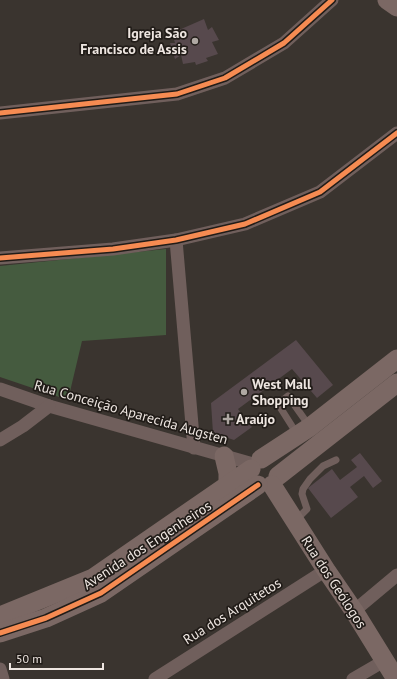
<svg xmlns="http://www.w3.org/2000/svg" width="397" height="679" font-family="'PT Sans',sans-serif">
	<rect width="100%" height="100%" fill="#3a342f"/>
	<!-- green -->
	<polygon fill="#455b3f" points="166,249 166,335 82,341 68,400 0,377 0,266"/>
	<!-- building -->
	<g fill="#57494d">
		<polygon points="204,19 208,30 212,27 219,40 212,42 218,54 206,58 208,61 196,65 195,62 183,64 181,55 175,59 170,43 175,43 172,33"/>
		<polygon points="296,340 333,385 317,398 292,369 238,409 252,427 234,440 213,433 211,403"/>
		<polygon points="360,453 382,481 373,488 364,476 350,487 358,497 331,518 308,488 332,469 340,480 357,467 351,460"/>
	</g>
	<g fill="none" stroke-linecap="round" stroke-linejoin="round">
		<!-- lane -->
		<g stroke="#705f5c" stroke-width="7">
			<polyline points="297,434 278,404 288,396 310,427"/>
			<polyline points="295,521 307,509 302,494 303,489 310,479 323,466 336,460"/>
		</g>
		<!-- street -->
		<g stroke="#705f5c" stroke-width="13">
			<polyline points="0,113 177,94 225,78 284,43 332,0"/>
			<polyline points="176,240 194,448"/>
			<polyline points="0,258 113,249 176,240 245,224 320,192 397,133"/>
			<polyline points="0,389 49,406 253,464"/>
			<polyline points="0,440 23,426 49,406"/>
			<polyline points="354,611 397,575"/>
			<polyline points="0,669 3,679"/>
			<polyline points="155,679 326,570"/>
			<polyline points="353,679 384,661"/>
		</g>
		<!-- secondary -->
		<g stroke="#7b6864" stroke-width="19">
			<polyline points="387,0 397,7"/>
			<polyline points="224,456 228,473 228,485"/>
			<polyline points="261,459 310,427 397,359"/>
			<polyline points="278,476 397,383"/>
			<polyline points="272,485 326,570 354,611 396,679"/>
			<polyline points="0,616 93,578 251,469"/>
			<polyline points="0,633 46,618 101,593 258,485"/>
		</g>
		<!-- cycleway casing -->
		<g stroke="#211c18" stroke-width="8">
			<g id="cycleway">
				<polyline points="0,113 177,94 225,78 284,43 332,0"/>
				<polyline points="0,258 113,249 176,240 245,224 320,192 397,133"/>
				<polyline points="0,633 46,618 101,593 258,485"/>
			</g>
		</g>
		<!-- cycleway -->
		<use href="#cycleway" stroke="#f68b52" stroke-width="5"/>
	</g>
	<!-- markers -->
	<g fill="#afa8a3" stroke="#211c18" stroke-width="1.5">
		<circle cx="195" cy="41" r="4"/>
		<circle cx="244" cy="392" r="4"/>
		<path d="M226 413h4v4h4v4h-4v4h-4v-4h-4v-4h4z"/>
	</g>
	<g text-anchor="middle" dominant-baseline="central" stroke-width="3.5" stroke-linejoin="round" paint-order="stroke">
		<!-- poi labels -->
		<g font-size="14" font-weight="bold" fill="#eee6e1" stroke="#211c18" text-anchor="start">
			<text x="187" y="33" text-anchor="end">Igreja São<tspan x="187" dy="16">Francisco de Assis</tspan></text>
			<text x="252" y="384">West Mall<tspan x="252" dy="16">Shopping</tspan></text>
			<text x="236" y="419">Araújo</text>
		</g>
		<!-- street labels -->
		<g font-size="14" fill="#eee6e1" stroke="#211c18">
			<text transform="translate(131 412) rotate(16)">Rua Conceição Aparecida Augsten</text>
			<text transform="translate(147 545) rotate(-33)">Avenida dos Engenheiros</text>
			<text transform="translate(334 582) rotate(57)">Rua dos Geólogos</text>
			<text transform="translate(232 611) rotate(-32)">Rua dos Arquitetos</text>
		</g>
	</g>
	<!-- scale -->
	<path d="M10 663v6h93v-6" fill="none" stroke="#eee6e1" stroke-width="2"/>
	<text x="16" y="663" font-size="12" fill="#eee6e1" stroke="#211c18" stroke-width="3" paint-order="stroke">50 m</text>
</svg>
